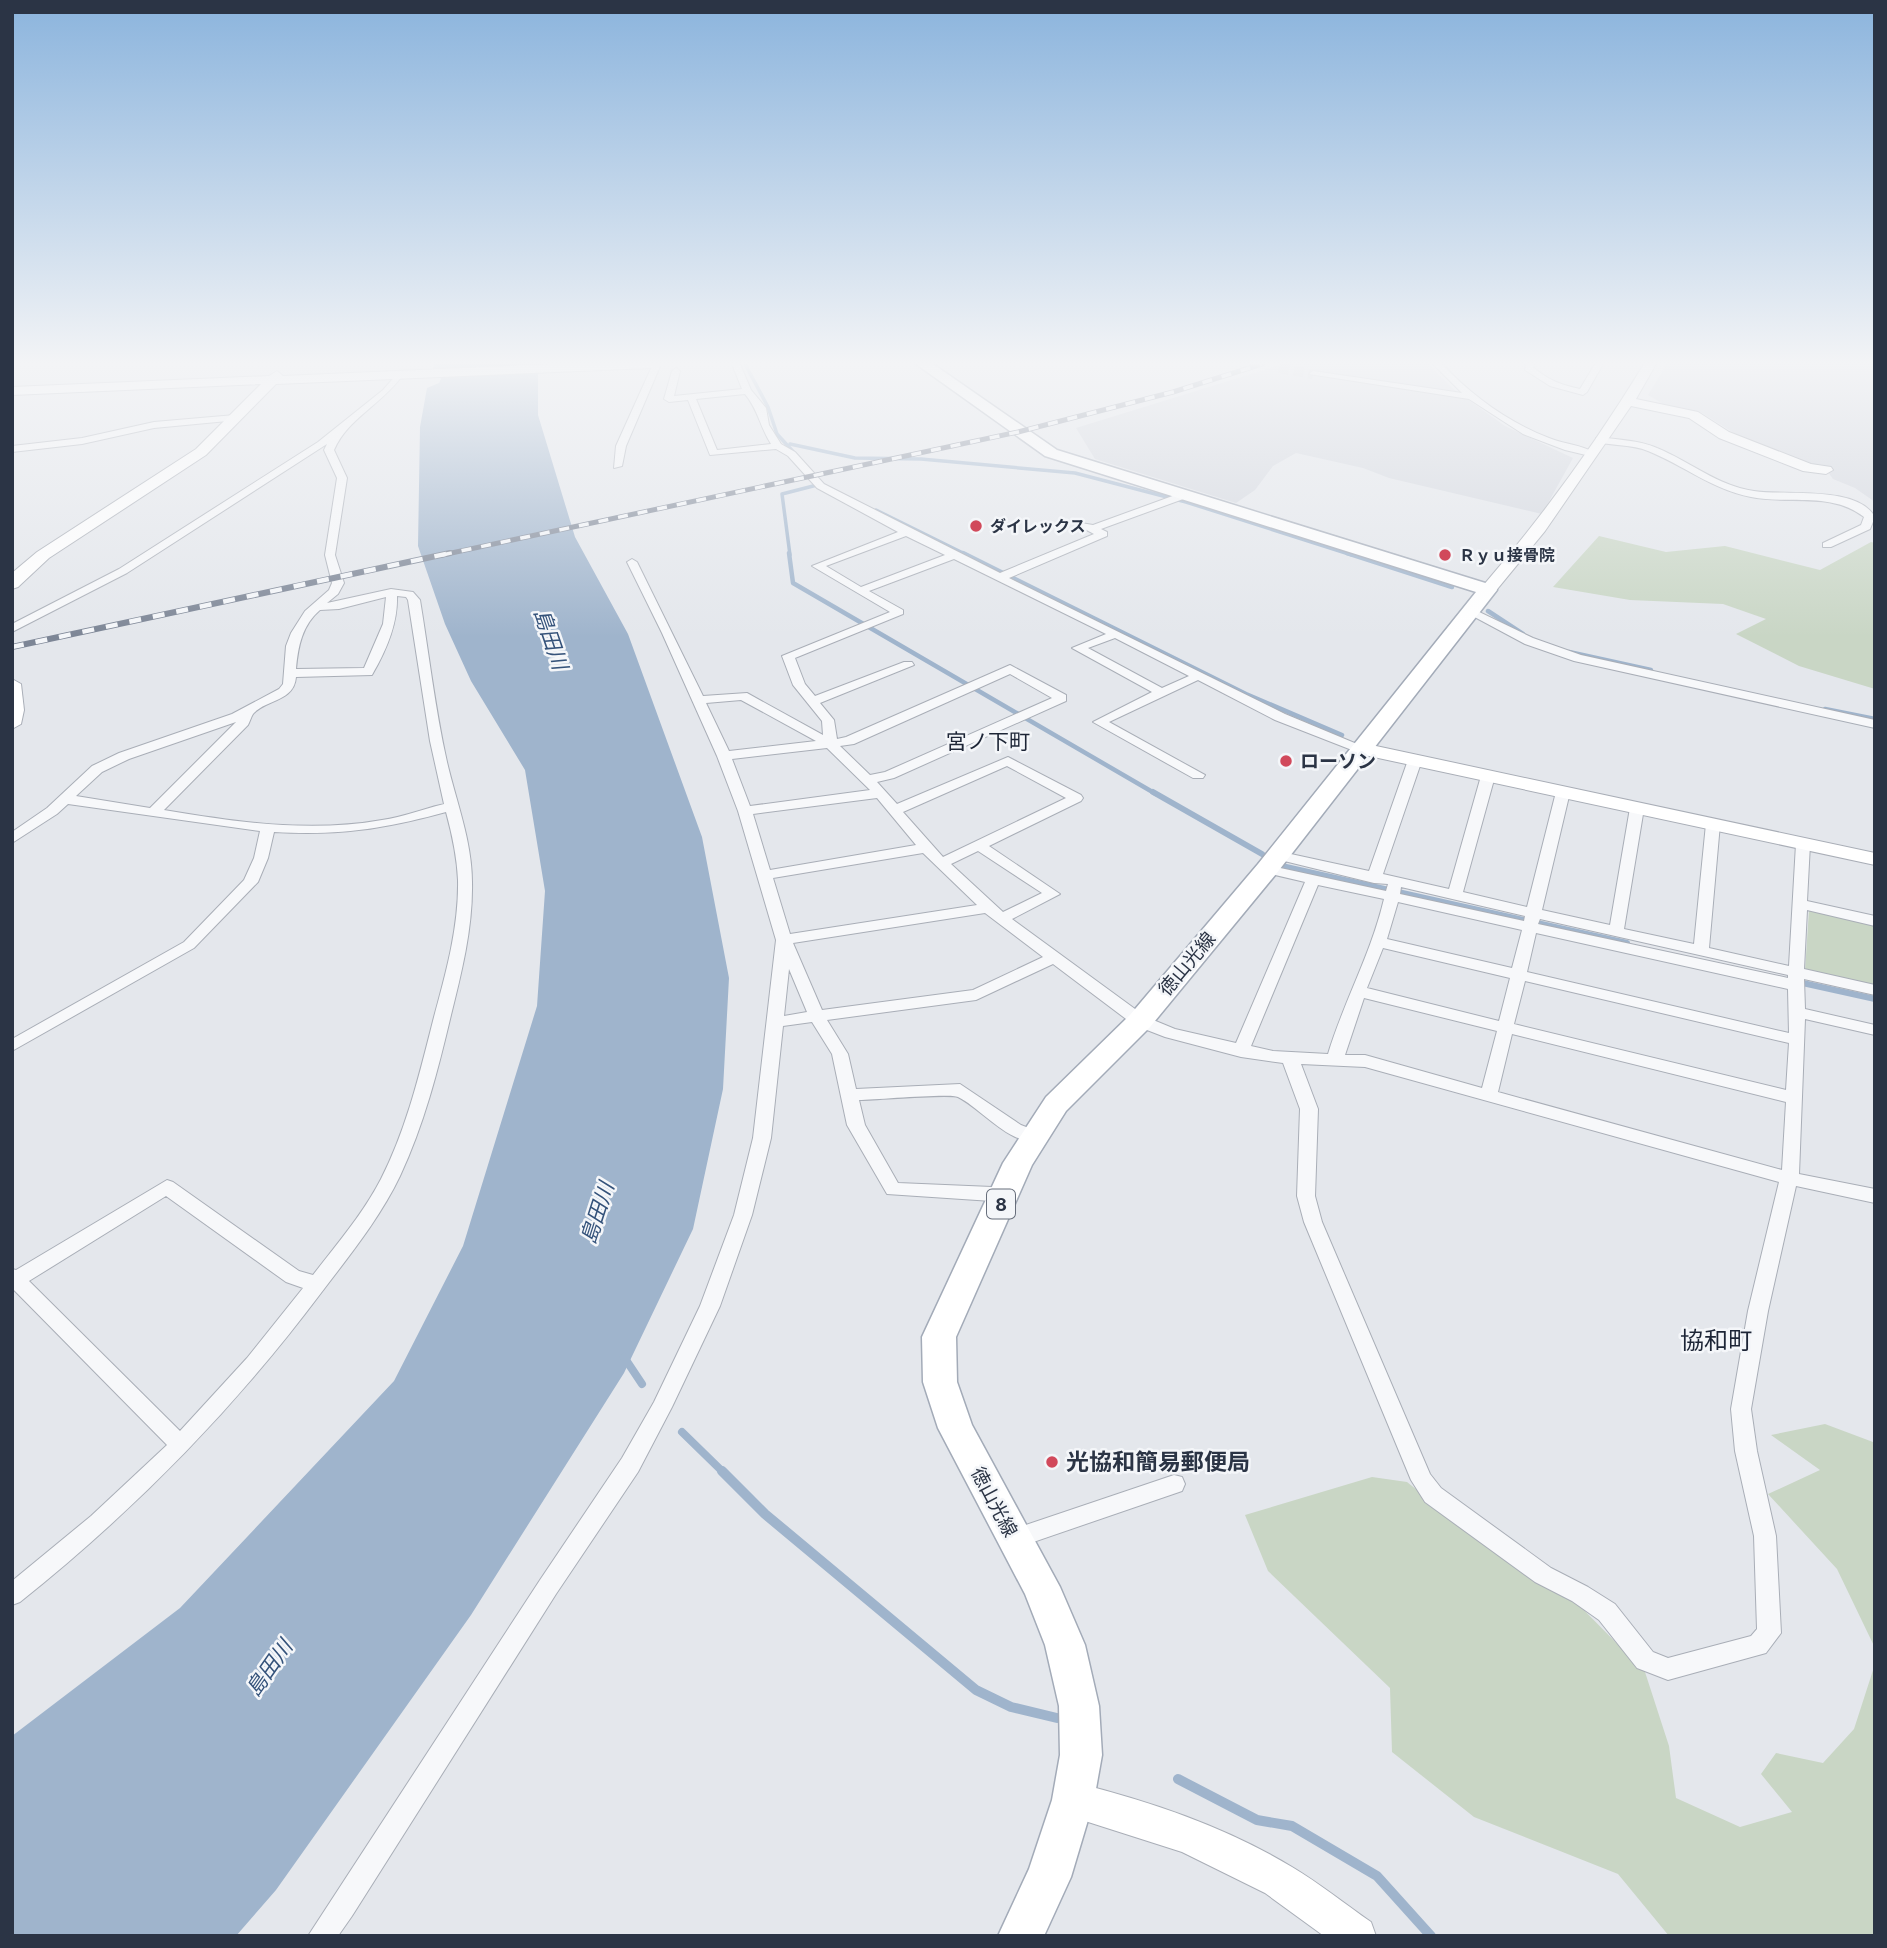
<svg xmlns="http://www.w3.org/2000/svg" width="1887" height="1948" font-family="Inter,'Noto Sans JP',sans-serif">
	<rect width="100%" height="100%" fill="#e4e7ec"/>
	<!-- built -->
	<g fill="#d2d6de">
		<polygon points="1283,364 1428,364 1452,388 1505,426 1573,458 1542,514 1389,478 1363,468 1296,453 1273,466 1255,490 1236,503 1095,459 1076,428"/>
		<polygon points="1667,364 1875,364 1875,502 1855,488 1833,479 1823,465 1806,463 1737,435 1702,413 1663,404 1648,395"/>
	</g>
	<!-- green -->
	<g fill="#c9d6c5">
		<polygon points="1599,536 1666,552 1725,546 1820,570 1871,542 1875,543 1875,689 1799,666 1736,634 1766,619 1723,604 1630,600 1553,587"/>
		<polygon points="1809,910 1875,925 1875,985 1805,971"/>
		<polygon points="1825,1424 1873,1442 1875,1446 1875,1648 1837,1569 1768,1494 1820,1470 1771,1435"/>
		<polygon points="1372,1477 1407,1482 1487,1546 1571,1597 1645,1672 1669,1746 1676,1798 1740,1827 1792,1812 1761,1774 1776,1753 1823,1763 1854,1729 1875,1664 1875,1936 1669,1936 1618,1874 1474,1817 1392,1752 1390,1688 1268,1571 1245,1515"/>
	</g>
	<!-- water -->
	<polygon fill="#9fb4cc" points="435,364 538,364 538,415 575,537 628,634 702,837 729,978 723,1089 693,1229 624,1373 471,1615 276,1890 236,1936 12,1936 12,1736 180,1608 394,1381 463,1246 537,1006 545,891 525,770 471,681 445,624 418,546 420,427 427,388 439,383 441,379 433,367"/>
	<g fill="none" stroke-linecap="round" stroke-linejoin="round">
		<!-- stream-far4 -->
		<g stroke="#9fb4cc" stroke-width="3.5">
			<polyline points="745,364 768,407 777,434 799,458"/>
			<polyline points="790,444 855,458 921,459 1075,473 1186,502 1352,555"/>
			<polyline points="876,510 967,555"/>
			<polyline points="790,555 782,494 821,484"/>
		</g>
		<!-- stream-far3 -->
		<g stroke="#9fb4cc" stroke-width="4.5">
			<polyline points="789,553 793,583 1156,794"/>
			<polyline points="963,553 1246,694 1342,735"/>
			<polyline points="1347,553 1452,587"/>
			<polyline points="1488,611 1523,634"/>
			<polyline points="1569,652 1651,670"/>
			<polyline points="1825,709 1875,719"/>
		</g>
		<!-- stream-far2 -->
		<g stroke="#9fb4cc" stroke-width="6">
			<polyline points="1153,792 1262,854"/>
			<polyline points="1286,867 1627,943"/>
			<polyline points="1798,982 1875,999"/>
		</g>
		<!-- stream-far1 -->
		<g stroke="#9fb4cc" stroke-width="8">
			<polyline points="624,1357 642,1384"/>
			<polyline points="682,1432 724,1473"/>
		</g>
		<!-- stream -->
		<g stroke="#9fb4cc" stroke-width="10">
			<polyline points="722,1471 765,1514 976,1690 1011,1707 1057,1718"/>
			<polyline points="1178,1779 1257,1820 1292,1826 1377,1876 1431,1936"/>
		</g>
		<!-- street-tunnel -->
		<polyline stroke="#bfc3cb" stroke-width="10" stroke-dasharray="10 5" stroke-linecap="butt" points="1279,368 1313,374"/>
		<!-- street casing -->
		<g stroke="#a9aeb7" stroke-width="2">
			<g id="street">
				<polygon points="653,364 661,364 626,446 622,466 614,468 616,446"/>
				<path d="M732,364H740L751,390L766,408L769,425L781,444L795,452L824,484L1000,573L1094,534L1081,527V523L1093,525L1178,494H1186V498L1101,529L1107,532V536L1009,578L1285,714L1369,749L1367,752H1357L1275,720L1198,680L1109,722L1205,775L1203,778H1193L1093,722L1152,692L1072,648L1106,634L954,559L869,591L903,610V614L795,658L805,684L815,696L904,662H912L914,665L820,703L834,720L837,739L846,737L1010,665L1066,695V701L894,778L877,782L897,804L1008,757L1081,795L1083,798L1081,801L989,846L1060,894L1012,919L1146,1017L1175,1029L1236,1043L1305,882L1262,872L1260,869L1267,865L1386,891L1388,884L1374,883L1272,858L1270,855L1277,851L1369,871L1408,760L1415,756L1422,760L1383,874L1449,889L1481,776L1488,772L1495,776L1463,892L1527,907L1556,792L1563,788L1570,792L1542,910L1610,925L1630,808L1637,804L1644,808L1624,929L1694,944L1706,824L1713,820L1720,824L1709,948L1789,966L1796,844L1803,840L1810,844L1807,901L1875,916V926L1807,910L1804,969L1875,985V995L1804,979L1805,1009L1875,1025V1035L1805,1019L1799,1174L1875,1189V1203L1796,1186L1768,1311L1751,1409L1757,1451L1776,1536L1781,1633L1766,1653L1668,1680L1637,1668L1599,1620L1572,1601L1535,1582L1425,1502L1411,1480L1304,1222L1297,1196L1300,1109L1283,1063L1241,1057L1165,1037L1134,1025L1053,964L976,1000L827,1020L848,1054L856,1089L960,1084L1021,1125L1039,1132L1042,1136L1039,1140C1012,1148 981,1108 958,1097C949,1093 875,1100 859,1100L865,1125L898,1183L992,1187L1010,1192L1013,1197L1010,1202L1004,1204L992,1201L887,1194L847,1125L832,1054L812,1022L783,1026L771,1138L752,1215L720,1306L672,1407L638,1472L556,1594L352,1916L338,1936H308L540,1580L622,1458L654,1402L700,1306L734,1215L753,1138L776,940L738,811L717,756L662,633L627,562L632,559L637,562L703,696L747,693L823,735L822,721L793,685L782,656L890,612L812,566L898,532L817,488L788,456L776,449L710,455L688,400L669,402L664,399L672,371L676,368L680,371L674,396L742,389ZM745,394C759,411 759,425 771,444L717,450L696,399ZM906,536L945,555L861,587L826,566ZM1115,638L1189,676L1162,688L1088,648ZM1010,674L1052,698L885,772L870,775L840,746L854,744ZM741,700L816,741L729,751L706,703ZM827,748L870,790L750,806L732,759ZM1007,766L1066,798L943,857L903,812ZM877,798L916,845L770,870L753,814ZM978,851L1042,893L1003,912L951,864ZM923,853L977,905L790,934L773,878ZM1318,885L1384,899C1371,954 1344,1001 1328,1054L1273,1051L1251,1046ZM1401,887L1525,916L1524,921L1400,894ZM1398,902L1522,930L1512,968L1387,939ZM985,913L1043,957L973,990L822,1010L793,943ZM1540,919L1788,975V978L1538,924ZM1536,933L1788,989L1789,1033L1527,972ZM1383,948L1510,978L1499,1021L1367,988ZM789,969L807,1012L784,1016ZM1525,981L1789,1043L1786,1090L1514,1024ZM1364,998L1497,1031L1482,1088L1365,1055H1345ZM1512,1034L1786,1102L1782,1170L1498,1092ZM1301,1064L1365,1067L1779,1182L1748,1311L1731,1409L1735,1451L1754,1536L1757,1629L1751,1636L1668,1658L1653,1652L1615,1604L1588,1587L1551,1568L1441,1488L1430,1474L1322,1222L1315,1196L1318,1109Z"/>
				<path d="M1433,364H1442C1472,396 1508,422 1549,438C1563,444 1583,445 1595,453L1590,456L1565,450L1523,434L1469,399L1309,374L1313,371L1462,393Z"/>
				<path d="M1526,364H1534L1533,367C1547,380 1562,385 1580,389L1595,364H1603L1587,392L1583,395L1550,386L1525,370Z"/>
				<path d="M398,373L402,376C381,405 348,418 334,450L347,478L335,555L344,583L338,594L327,603L391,589L413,592L420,600C429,654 435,709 447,762C456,801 472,841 472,882C473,927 462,971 451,1015C438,1070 424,1125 400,1176C380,1218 349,1256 321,1293C234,1409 134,1511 20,1602L12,1605V1581L91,1516L167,1445L12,1288V1269L16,1270L167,1180L173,1182L299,1271L313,1275C336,1245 363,1214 381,1179C407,1128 420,1072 434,1017C446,973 459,926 458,880C457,857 452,834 446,812C384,829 338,836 274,832L268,858L258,882L194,948L12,1051V1039L184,942L244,880L254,858L260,831L68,804L57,814L12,843V832L47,808L92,766L119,753L232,714L279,689L283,684L286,646L291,633L305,611L329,590L332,583L325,555L337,478L324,450L327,444L127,573L12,632V624L119,569L318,442L383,390ZM397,596L406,597L408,600L430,741L444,804C423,809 403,817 382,820C310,833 235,822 164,810L248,725C250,721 251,717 253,714C266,699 294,702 296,677L372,675C386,651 398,624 397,596ZM386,597L383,624L364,668L296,669C298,647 302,625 320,610L339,609ZM236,722L150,808L76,796L102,772L129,759ZM166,1196L286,1282L303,1288L247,1358L180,1431L29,1281Z"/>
				<polygon points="235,415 240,418 238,420 154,428 82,444 12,452 12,446 82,438 154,422"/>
				<path d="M1599,437C1618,440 1639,440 1657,448C1689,461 1718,486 1754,491C1785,496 1857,485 1875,517L1870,529L1831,547H1823V543L1861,525L1864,517C1830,491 1790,505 1751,497C1713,490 1683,465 1648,451C1632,444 1613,446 1596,442V438Z"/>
				<polygon points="1473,609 1533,638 1581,655 1875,720 1875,728 1574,661 1525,644 1469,614 1469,610"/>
				<polygon points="1174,1475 1182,1477 1185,1484 1182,1491 1013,1549 1005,1546 1002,1539 1005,1532"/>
			</g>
		</g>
		<!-- secondary casing -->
		<g stroke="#a9aeb7" stroke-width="2">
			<g id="secondary">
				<polygon points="555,364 656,364 650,368 276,384 206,455 49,558 18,587 12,589 12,573 37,552 196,449 261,384 12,395 12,387 269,376 277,371 283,376"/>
				<path d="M1644,364H1656L1636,399L1698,412L1729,432L1811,464L1831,467L1833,470L1826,474L1803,471L1719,438L1689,418L1631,406L1545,531L1494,593H1482L1480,590L1482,587C1542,517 1596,443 1644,364Z"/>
				<polygon points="12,679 21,684 24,710 21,724 12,729"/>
				<polygon points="1362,743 1875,853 1875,865 1355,753 1353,749 1355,745"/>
				<path d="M1073,1782C1149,1801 1224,1826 1292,1867C1319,1883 1345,1904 1371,1922L1376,1936H1324L1265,1893L1182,1852L1060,1813L1055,1800L1060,1787Z"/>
			</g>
		</g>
		<!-- primary casing -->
		<g stroke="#a3abb8" stroke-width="3">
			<polygon id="primary" points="916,364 933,364 1057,450 1495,586 1497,590 1276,874 1150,1027 1066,1111 1032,1165 956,1337 957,1382 972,1425 1060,1587 1085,1645 1099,1706 1102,1755 1094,1800 1071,1877 1044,1936 998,1936 1029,1869 1052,1800 1060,1755 1059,1706 1045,1645 1025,1594 938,1428 923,1382 922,1337 1003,1163 1046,1097 1130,1015 1258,864 1476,592 1045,456"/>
		</g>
		<!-- street -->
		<use href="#street" fill="#f7f8fa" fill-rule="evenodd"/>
		<!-- secondary -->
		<use href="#secondary" fill="#fff" fill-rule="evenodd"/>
		<!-- primary -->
		<use href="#primary" fill="#fff" fill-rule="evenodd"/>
		<!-- rail-far1 casing -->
		<g stroke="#7d8696" stroke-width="5">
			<polyline id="rail-far1" points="442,555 1018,432 1173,392 1262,364"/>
		</g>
		<!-- rail casing -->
		<g stroke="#7d8696" stroke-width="6">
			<polyline id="rail" points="12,647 450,553"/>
		</g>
		<!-- rail-far1 -->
		<use href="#rail-far1" stroke="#f4f6f9" stroke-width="3.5" stroke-dasharray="10" stroke-linecap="butt"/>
		<!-- rail -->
		<use href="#rail" stroke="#f4f6f9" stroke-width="4.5" stroke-dasharray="12" stroke-linecap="butt"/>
	</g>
	<!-- sky -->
	<linearGradient id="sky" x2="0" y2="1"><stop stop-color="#8bb4dd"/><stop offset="0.57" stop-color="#f3f4f6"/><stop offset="1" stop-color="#f3f4f6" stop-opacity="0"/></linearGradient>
	<rect width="1887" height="637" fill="url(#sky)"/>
	<!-- markers -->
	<g fill="#d1495b" stroke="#f4f6f9" stroke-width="2.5">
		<circle cx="976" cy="526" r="7"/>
		<circle cx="1445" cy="555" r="7"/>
		<circle cx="1286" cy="761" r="7"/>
		<circle cx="1052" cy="1462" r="7"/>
	</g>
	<g text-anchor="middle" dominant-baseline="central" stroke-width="5" stroke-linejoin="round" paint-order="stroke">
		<!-- far-poi labels -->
		<g font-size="16" font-weight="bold" fill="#2b3445" stroke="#f4f6f9" text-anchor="start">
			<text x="990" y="526">ダイレックス</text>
			<text x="1459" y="555">Ｒｙｕ接骨院</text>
		</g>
		<!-- shield labels -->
		<rect fill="#f4f6f9" stroke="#676e7b" stroke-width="2" x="987" y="1189.5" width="28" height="29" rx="5"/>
		<g font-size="18" font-weight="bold" fill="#2b3445">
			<text x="1001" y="1204">8</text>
		</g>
		<!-- poi labels -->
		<g font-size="19" font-weight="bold" fill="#2b3445" stroke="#f4f6f9" text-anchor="start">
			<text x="1300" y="761">ローソン</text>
		</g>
		<!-- street labels -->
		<g font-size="19" fill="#2b3445" stroke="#f4f6f9">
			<text transform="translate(1187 964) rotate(-50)">徳山光線</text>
			<text transform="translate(994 1502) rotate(62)">徳山光線</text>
		</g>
		<!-- water labels -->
		<g font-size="21" font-style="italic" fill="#34527a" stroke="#f4f6f9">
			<text transform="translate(551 639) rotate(71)">島田川</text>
			<text transform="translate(597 1213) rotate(-72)">島田川</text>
			<text transform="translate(269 1668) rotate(-55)">島田川</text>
		</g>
		<!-- neighbourhood labels -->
		<g font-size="21" fill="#1d2536" stroke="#f4f6f9">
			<text x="988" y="741">宮ノ下町</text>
		</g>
		<!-- near-poi labels -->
		<g font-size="23" font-weight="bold" fill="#2b3445" stroke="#f4f6f9" text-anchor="start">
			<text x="1066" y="1462">光協和簡易郵便局</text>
		</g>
		<!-- near-neighbourhood labels -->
		<g font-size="24" fill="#1d2536" stroke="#f4f6f9">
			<text x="1716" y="1340">協和町</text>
		</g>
	</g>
	<!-- border -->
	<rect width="1887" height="1948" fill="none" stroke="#2b3445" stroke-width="28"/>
</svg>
